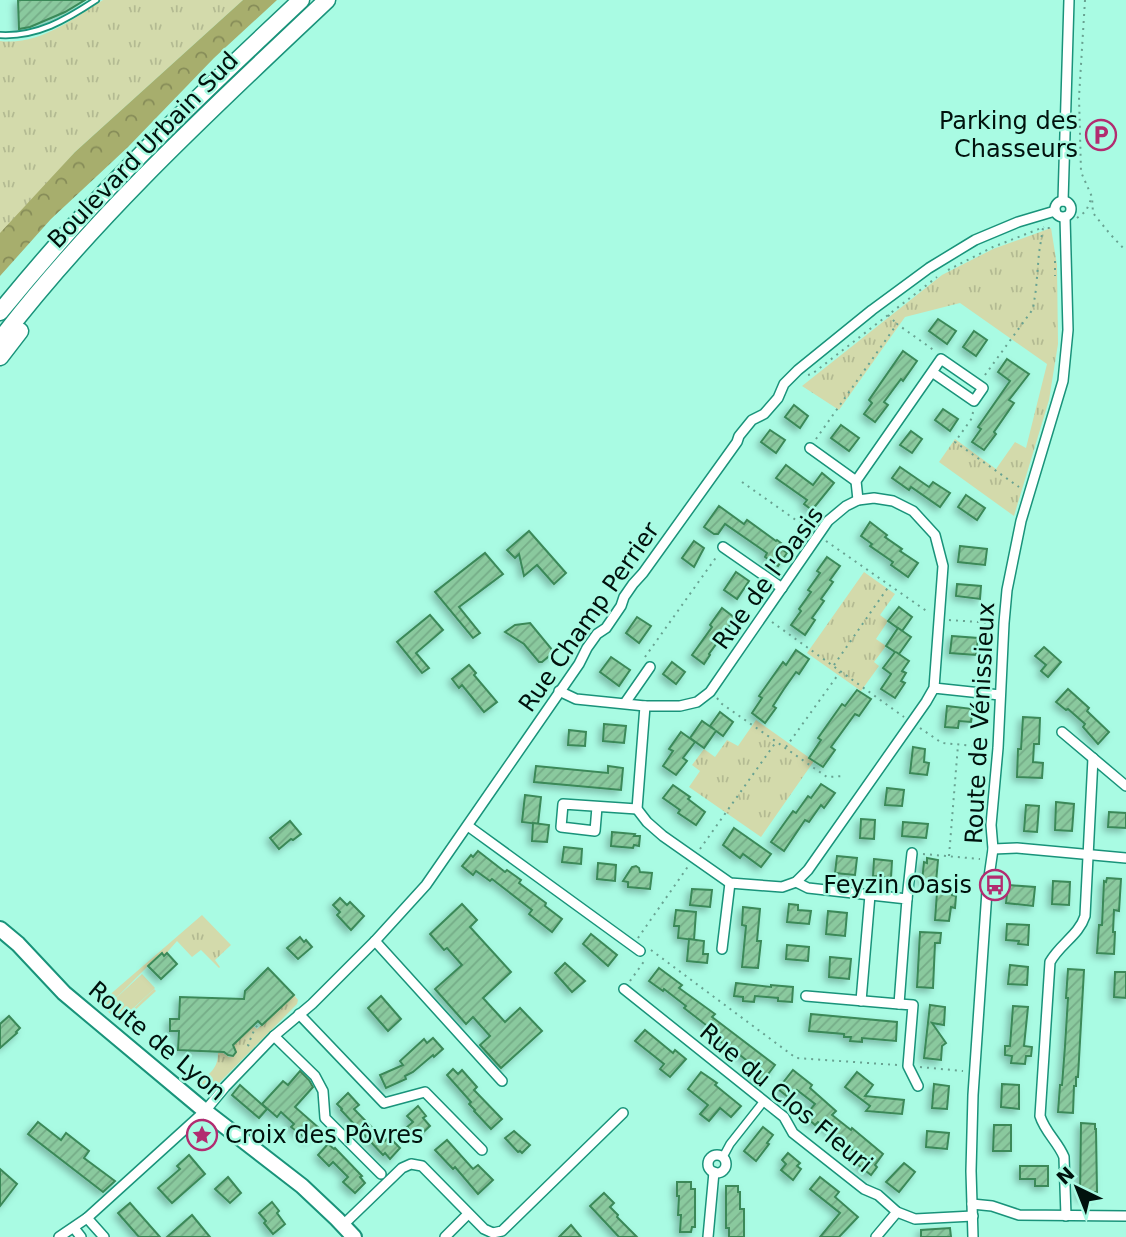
<svg xmlns="http://www.w3.org/2000/svg" width="1126" height="1237" font-family="'DejaVu Sans',sans-serif">
	<defs>
		<pattern id="grass-tufts" width="24" height="20" patternUnits="userSpaceOnUse" patternTransform="scale(1.75)"><rect width="24" height="20" fill="#d3daab"/><path d="M3 7l-1-3M5 7V3M7 7l1-3M15 17l-1-3M17 17v-4M19 17l1-3" fill="none" stroke="#b3ba92"/></pattern>
		<pattern id="forest-crowns" width="20" height="18" patternUnits="userSpaceOnUse" patternTransform="scale(1.75)"><rect width="20" height="18" fill="#a7ae6d"/><path d="M2 6a3 3 0 1 1 6 0M12 15a3 3 0 1 1 6 0" fill="none" stroke="#868c58"/></pattern>
		<pattern id="building-hatch" width="6" height="6" patternUnits="userSpaceOnUse" patternTransform="scale(1.75)"><rect width="6" height="6" fill="#8ac99e"/><path d="M-1 1l2-2M0 6l6-6M5 7l2-2" fill="none" stroke="#75ac87"/></pattern>
		<filter id="shadow"><feDropShadow dx="-3.5" dy="3.5" stdDeviation="3.5" flood-color="#0004"/></filter>
	</defs>
	<rect width="100%" height="100%" fill="#a9fbe3"/>
	<!-- grass -->
	<g fill="url(#grass-tufts)">
		<path d="M103,0H243L75,152L0,237V41C38,46 73,19 103,0Z"/>
		<polygon points="1051,228 1057,265 1058,344 1049,400 1014,516 939,462 955,439 996,469 1015,442 1026,448 1047,364 960,303 905,317 839,410 802,386 942,275 993,249"/>
		<polygon points="864,572 895,594 880,615 888,621 876,639 886,646 874,662 879,666 861,691 807,653"/>
		<polygon points="756,720 814,761 761,837 689,787 700,771 692,765 704,749 715,757 727,740 738,746"/>
		<polygon points="202,915 231,945 215,960 220,967 219,968 201,950 192,957 177,941 164,956 161,953 113,1001 127,1015 154,989 156,991 121,1023 99,1004"/>
		<path d="M294,995L298,1000L297,1004L216,1086L197,1087L195,1084C207,1075 218,1071 218,1053H223L229,1057L233,1056L236,1052L233,1046L253,1026L257,1029Z"/>
	</g>
	<!-- forest -->
	<polygon fill="url(#forest-crowns)" points="243,0 277,0 214,58 128,147 51,219 0,276 0,233 75,152"/>
	<!-- pitch -->
	<polygon fill="#d3daab" points="142,974 155,988 126,1015 113,1001"/>
	<!-- building -->
	<g fill="url(#building-hatch)" stroke="#3b8959" stroke-width="2" filter="url(#shadow)">
		<polygon points="18,0 85,0 65,12 30,27 19,29"/>
		<polygon points="938,319 956,331 947,344 929,331"/>
		<polygon points="974,331 987,340 976,356 963,347"/>
		<polygon points="903,351 917,361 903,381 901,379 884,402 888,405 875,422 864,414 872,403 869,400"/>
		<polygon points="1007,359 1029,374 1009,400 1014,403 994,432 996,434 984,450 972,442 981,429 978,427 1010,381 998,372"/>
		<polygon points="794,405 808,416 800,428 785,417"/>
		<polygon points="943,409 958,419 950,431 935,420"/>
		<polygon points="841,425 859,438 849,451 831,438"/>
		<polygon points="770,430 785,440 776,453 761,442"/>
		<polygon points="911,431 922,439 912,453 900,445"/>
		<polygon points="786,465 813,485 822,473 834,483 812,510 804,504 807,500 776,478"/>
		<polygon points="900,467 929,487 933,482 950,493 940,507 911,487 909,490 892,478"/>
		<polygon points="966,495 985,508 977,520 958,507"/>
		<polygon points="719,506 744,524 747,520 776,541 777,540 785,546 783,550 787,553 778,566 765,557 767,553 725,524 718,534 714,534 704,527"/>
		<polygon points="870,522 887,535 885,537 902,549 900,551 918,563 908,577 891,565 893,562 870,546 872,544 861,536"/>
		<polygon points="529,531 566,573 554,584 537,565 524,576 519,554 515,558 507,550"/>
		<polygon points="694,541 704,548 694,567 682,558"/>
		<polygon points="960,546 987,549 985,565 958,562"/>
		<polygon points="485,553 503,574 459,607 480,633 473,638 435,592"/>
		<polygon points="827,557 840,566 830,580 833,582 821,599 824,601 812,618 815,620 805,635 791,625 801,611 799,609 811,592 808,590 820,573 817,571"/>
		<polygon points="736,572 749,581 737,599 724,590"/>
		<polygon points="957,584 981,586 980,599 956,596"/>
		<polygon points="899,607 912,617 902,631 888,621"/>
		<polygon points="722,608 735,618 709,654 710,655 704,664 692,655 712,627 710,625"/>
		<polygon points="430,615 443,630 416,653 429,668 422,673 397,642"/>
		<polygon points="637,617 651,626 639,643 626,633"/>
		<polygon points="530,623 554,652 542,662 539,662 524,644 505,632 515,625"/>
		<polygon points="898,628 911,637 899,654 896,652 909,661 902,671 906,673 901,681 905,683 895,698 881,689 891,674 883,668 895,652 886,646"/>
		<polygon points="952,636 978,638 976,655 950,653"/>
		<polygon points="1044,647 1061,662 1048,677 1041,671 1046,665 1035,656"/>
		<polygon points="796,650 809,659 799,674 796,672 784,689 773,706 776,708 765,723 752,713 762,698 759,696 783,662 786,665"/>
		<polygon points="611,657 630,670 619,686 600,672"/>
		<polygon points="672,662 685,672 676,684 663,674"/>
		<polygon points="469,665 476,673 474,675 497,702 484,712 462,685 459,688 452,679"/>
		<polygon points="1068,689 1089,708 1087,711 1109,732 1098,744 1083,727 1085,724 1068,709 1066,710 1056,702"/>
		<polygon points="857,690 871,699 859,716 855,714 831,747 835,750 823,767 809,758 821,740 818,738 842,704 845,706"/>
		<polygon points="947,706 973,709 971,722 959,721 958,728 945,727"/>
		<polygon points="720,712 733,722 723,736 716,731 704,748 690,738 702,721 715,730 710,726"/>
		<polygon points="1023,717 1040,718 1039,744 1034,744 1033,762 1043,763 1042,778 1017,777 1018,749 1021,749"/>
		<polygon points="604,724 626,726 624,743 603,741"/>
		<polygon points="569,730 586,732 585,746 568,745"/>
		<polygon points="681,732 695,742 683,758 687,761 676,775 663,766 673,751 669,749"/>
		<polygon points="913,747 925,749 924,762 929,763 927,775 910,773"/>
		<polygon points="536,766 608,773 608,766 623,768 621,790 534,782"/>
		<polygon points="821,784 835,793 824,808 821,805 809,822 805,820 784,851 771,842 793,811 796,813 808,796 811,798"/>
		<polygon points="673,785 690,797 688,799 705,812 696,825 678,813 680,810 663,798"/>
		<polygon points="887,788 904,790 902,806 885,805"/>
		<polygon points="525,795 541,797 538,824 522,822"/>
		<polygon points="1056,802 1074,804 1072,831 1055,830"/>
		<polygon points="1026,805 1039,806 1037,832 1024,831"/>
		<polygon points="1109,812 1126,813 1126,828 1108,827"/>
		<polygon points="861,819 875,820 874,839 860,838"/>
		<polygon points="290,821 301,834 293,840 291,839 279,849 270,838"/>
		<polygon points="903,822 928,824 926,838 902,836"/>
		<polygon points="533,823 549,825 547,842 532,841"/>
		<polygon points="734,828 771,854 761,867 743,854 740,858 723,845"/>
		<polygon points="612,832 635,834 634,836 640,836 639,846 634,845 633,848 611,846"/>
		<polygon points="564,847 582,849 581,864 562,862"/>
		<polygon points="478,851 505,872 507,870 521,880 519,883 546,903 545,906 562,919 552,932 529,914 532,910 492,879 490,881 476,871 473,875 462,866 471,855 473,857"/>
		<polygon points="837,856 857,858 855,875 835,873"/>
		<polygon points="927,858 938,860 936,882 922,881 924,862 927,863"/>
		<polygon points="874,859 892,861 891,878 873,876"/>
		<polygon points="598,863 616,865 615,881 597,879"/>
		<polygon points="636,866 639,868 640,872 652,873 650,889 628,887 628,882 623,881 632,867"/>
		<polygon points="1107,878 1121,879 1119,911 1114,910 1113,932 1115,932 1114,954 1097,953 1099,925 1102,925 1104,881 1106,882"/>
		<polygon points="1053,881 1070,882 1069,905 1052,904"/>
		<polygon points="1008,885 1035,887 1033,906 1006,903"/>
		<polygon points="692,889 712,890 710,907 690,905"/>
		<polygon points="937,892 952,893 952,895 956,896 955,908 951,907 949,921 935,920"/>
		<polygon points="340,898 347,905 350,902 364,916 351,930 337,915 340,912 333,905"/>
		<polygon points="462,904 477,920 470,927 511,972 483,998 505,1022 520,1008 542,1031 501,1068 480,1045 490,1036 473,1017 466,1024 435,989 462,965 447,948 444,950 430,934"/>
		<polygon points="789,904 798,905 798,910 811,911 809,924 787,922"/>
		<polygon points="743,907 760,909 757,941 761,941 758,968 742,967 746,926 742,925"/>
		<polygon points="676,910 696,912 694,940 678,938 679,926 674,926"/>
		<polygon points="828,911 847,913 845,936 826,934"/>
		<polygon points="1007,924 1029,925 1028,945 1018,944 1019,941 1006,940"/>
		<polygon points="920,932 941,933 940,943 935,943 933,988 917,987"/>
		<polygon points="591,934 617,955 608,966 583,944"/>
		<polygon points="300,937 304,942 306,940 312,947 298,959 287,948"/>
		<polygon points="689,939 704,941 703,954 708,954 707,963 687,961"/>
		<polygon points="787,945 809,947 808,961 786,959"/>
		<polygon points="162,953 164,956 167,953 177,964 161,979 148,966"/>
		<polygon points="830,957 851,959 849,979 829,977"/>
		<polygon points="565,963 585,981 572,992 555,973"/>
		<polygon points="1010,965 1028,967 1027,985 1008,984"/>
		<polygon points="268,968 294,995 262,1025 258,1021 233,1045 236,1052 233,1056 228,1055 224,1052 178,1050 179,1031 170,1031 170,1019 179,1019 180,997 244,999 245,991"/>
		<polygon points="659,968 682,985 679,988 715,1014 712,1017 775,1065 762,1082 753,1074 757,1069 735,1051 733,1054 725,1048 726,1046 716,1038 719,1035 684,1008 686,1006 664,989 663,991 649,981"/>
		<polygon points="1068,969 1084,970 1078,1077 1076,1077 1076,1086 1074,1086 1073,1113 1058,1112 1060,1085 1062,1085 1065,1046 1068,998 1066,998"/>
		<polygon points="1115,972 1126,972 1126,998 1114,997"/>
		<polygon points="736,983 771,987 771,985 793,987 792,1002 778,1001 778,998 755,996 754,1002 743,1001 743,997 734,996"/>
		<polygon points="381,996 401,1019 388,1031 368,1008"/>
		<polygon points="930,1005 945,1007 944,1025 932,1023 946,1043 942,1046 941,1060 924,1058"/>
		<polygon points="1013,1006 1028,1007 1024,1046 1032,1047 1031,1056 1026,1056 1025,1064 1011,1063 1012,1056 1005,1055 1005,1046 1010,1046"/>
		<polygon points="811,1014 897,1022 896,1041 862,1038 862,1042 850,1041 851,1037 844,1037 844,1034 809,1031"/>
		<polygon points="9,1016 20,1028 16,1032 17,1033 0,1048 0,1024"/>
		<polygon points="645,1030 673,1053 675,1050 686,1059 670,1077 660,1069 664,1064 635,1041"/>
		<polygon points="433,1038 443,1049 434,1057 433,1055 413,1072 405,1076 406,1079 386,1088 380,1075 403,1065 400,1061 424,1039 427,1043"/>
		<polygon points="453,1069 458,1074 462,1070 477,1087 474,1090 502,1119 491,1129 474,1111 475,1110 469,1104 471,1102 447,1075"/>
		<polygon points="793,1070 812,1085 810,1088 836,1111 832,1115 851,1130 852,1128 883,1154 875,1165 877,1167 871,1175 856,1163 861,1157 818,1122 815,1125 805,1116 815,1104 797,1090 796,1092 794,1090 788,1097 778,1089"/>
		<polygon points="300,1071 309,1080 313,1087 295,1107 319,1128 308,1140 291,1127 294,1124 281,1112 277,1117 262,1104 283,1081 288,1085"/>
		<polygon points="701,1072 717,1083 715,1085 741,1106 731,1117 720,1108 709,1121 700,1114 708,1105 688,1089"/>
		<polygon points="857,1072 873,1085 865,1096 904,1100 902,1114 866,1111 870,1106 845,1087"/>
		<polygon points="934,1084 949,1086 947,1109 932,1108"/>
		<polygon points="1002,1084 1019,1085 1019,1109 1001,1107"/>
		<polygon points="240,1085 267,1109 259,1118 232,1095"/>
		<polygon points="348,1093 359,1105 354,1109 385,1141 389,1137 400,1148 390,1159 385,1153 383,1155 341,1110 342,1109 337,1104"/>
		<polygon points="418,1106 426,1116 423,1118 430,1126 417,1138 407,1127 413,1122 407,1116"/>
		<polygon points="38,1122 61,1140 66,1133 89,1151 84,1158 115,1181 103,1192 28,1134"/>
		<polygon points="1081,1123 1095,1124 1095,1129 1096,1129 1097,1192 1095,1192 1095,1197 1080,1197"/>
		<polygon points="994,1125 1011,1125 1011,1151 993,1151"/>
		<polygon points="763,1127 773,1135 767,1143 769,1144 756,1161 744,1151"/>
		<polygon points="514,1131 530,1145 522,1153 520,1151 518,1152 505,1138"/>
		<polygon points="927,1131 949,1133 947,1149 926,1147"/>
		<polygon points="447,1140 473,1169 478,1165 493,1180 478,1194 455,1167 453,1169 435,1150"/>
		<polygon points="328,1144 334,1149 335,1148 362,1176 360,1177 365,1183 355,1193 343,1182 348,1177 333,1162 329,1166 318,1155"/>
		<polygon points="788,1153 800,1163 797,1166 801,1169 793,1180 781,1170 786,1164 782,1160"/>
		<polygon points="189,1155 205,1174 172,1203 158,1188 180,1169 177,1166"/>
		<polygon points="904,1163 915,1172 899,1192 886,1182"/>
		<polygon points="1020,1166 1048,1166 1048,1186 1035,1186 1035,1179 1020,1179"/>
		<polygon points="0,1169 17,1184 0,1206"/>
		<polygon points="228,1177 241,1193 230,1203 215,1189"/>
		<polygon points="820,1177 839,1192 835,1197 858,1217 839,1237 820,1237 840,1213 810,1189"/>
		<polygon points="677,1182 691,1182 691,1189 695,1189 695,1227 692,1227 691,1232 680,1232 681,1215 678,1215 679,1196 677,1196"/>
		<polygon points="726,1186 738,1186 738,1192 740,1192 740,1209 744,1209 744,1237 729,1237 729,1228 726,1228"/>
		<polygon points="604,1193 614,1203 610,1207 618,1215 617,1217 637,1237 619,1237 590,1206"/>
		<polygon points="272,1202 279,1211 277,1213 285,1224 273,1234 264,1223 266,1221 259,1213"/>
		<polygon points="130,1203 160,1237 139,1237 118,1213"/>
		<polygon points="192,1215 210,1237 167,1237"/>
		<polygon points="571,1225 581,1237 559,1237"/>
		<polygon points="950,1228 951,1237 921,1237 921,1230"/>
	</g>
	<g fill="none" stroke-linecap="round" stroke-linejoin="round">
		<!-- service casing -->
		<g stroke="#19937a" stroke-width="8">
			<path id="service" d="M0,35C37,37 66,20 96,0"/>
		</g>
		<!-- pedestrian casing -->
		<g stroke="#19937a" stroke-width="10">
			<polyline id="pedestrian" points="723,1157 730,1144 764,1101"/>
		</g>
		<!-- minor casing -->
		<g stroke="#19937a" stroke-width="12">
			<g id="minor">
				<polyline points="1063,201 1069,0"/>
				<circle cx="1063" cy="209" r="8"/>
				<polyline points="810,448 856,481"/>
				<polyline points="858,500 856,481 941,359 983,388 974,401 932,372"/>
				<polyline points="723,547 782,588"/>
				<polyline points="934,688 926,702 808,870 796,882 782,887 730,883 663,836 647,822 637,809 645,706 680,706 697,702 710,692 828,521 846,506 858,500 874,498 893,501 913,511 935,535 943,566 934,688 1000,695"/>
				<polyline points="559,691 576,699 645,706"/>
				<polyline points="625,703 650,667"/>
				<polyline points="1062,732 1126,786"/>
				<polyline points="597,807 595,831 561,827 563,804 637,809"/>
				<polyline points="468,826 640,951"/>
				<polyline points="993,849 1017,848 1126,858"/>
				<polyline points="796,882 808,888 907,899 899,1004 806,996"/>
				<polyline points="907,899 912,853"/>
				<polyline points="375,941 502,1081"/>
				<polyline points="722,949 730,883"/>
				<polyline points="624,989 784,1117 793,1133 864,1189 878,1195 897,1212 915,1219 973,1216"/>
				<polyline points="861,1001 870,895"/>
				<polyline points="899,1004 913,1005 908,1066 918,1086"/>
				<polyline points="299,1014 384,1103 425,1092 482,1150"/>
				<polyline points="274,1036 315,1076 323,1091 325,1118 381,1174"/>
				<circle cx="717" cy="1164" r="9"/>
				<polyline points="972,1204 992,1206 1019,1215 1126,1216"/>
				<path d="M1066,1216L1064,1157C1058,1142 1045,1132 1040,1116L1050,962C1060,944 1079,935 1085,916L1093,758"/>
				<polyline points="87,1218 104,1237"/>
				<polyline points="343,1225 402,1168 411,1164 422,1166 484,1229 493,1233 502,1231 623,1113"/>
				<polyline points="74,1228 81,1237"/>
				<polyline points="59,1237 87,1218 205,1111 225,1087 274,1036 312,1004 375,941 426,885 579,664 587,648 597,634 606,628 621,606 624,597 633,584 643,573 737,442 739,436 752,420 764,414 778,398 784,384 798,370 872,310 929,268 975,240 1018,222 1055,211"/>
				<polyline points="445,1237 468,1214"/>
				<polyline points="708,1237 714,1172"/>
				<polyline points="876,1237 897,1212"/>
				<polyline points="973,1237 971,1171 973,1095 987,891 993,849 991,825 998,748 1004,623 1007,590 1021,521 1063,381 1068,330 1065,217"/>
			</g>
		</g>
		<!-- primary casing -->
		<g stroke="#19937a" stroke-width="18">
			<polyline id="primary" points="0,929 18,944 64,993 205,1111 302,1186 337,1219 354,1237"/>
		</g>
		<!-- trunk casing -->
		<g stroke="#19937a" stroke-width="19">
			<g id="trunk">
				<path d="M0,312C41,262 83,214 128,168C183,110 243,55 301,0"/>
				<path d="M0,340C96,215 213,108 327,0"/>
				<polyline points="0,357 20,331"/>
			</g>
		</g>
		<!-- path -->
		<g stroke="#68a291" stroke-width="2" stroke-dasharray="2 5" stroke-linecap="butt">
			<polyline points="1085,0 1079,97 1081,172 1092,197 1093,213 1110,234 1126,251"/>
			<polyline points="1077,218 1086,211 1092,197"/>
			<polyline points="1055,261 1055,276"/>
			<polyline points="948,270 993,247 1044,227"/>
			<polyline points="888,315 896,323"/>
			<polyline points="808,375 812,374 937,277"/>
			<polyline points="985,375 1033,309 1036,289 1039,253 1043,228 1054,228"/>
			<polyline points="973,412 972,418 955,442 1019,487"/>
			<polyline points="816,439 897,324 935,351"/>
			<polyline points="742,482 810,530"/>
			<polyline points="826,541 928,612"/>
			<polyline points="949,620 992,623"/>
			<polyline points="772,622 904,717"/>
			<polyline points="645,657 717,556"/>
			<polyline points="834,665 889,586"/>
			<polyline points="717,698 722,704 827,777 844,776"/>
			<polyline points="920,728 942,743 987,747"/>
			<polyline points="786,747 840,672"/>
			<polyline points="700,849 776,742"/>
			<polyline points="923,854 980,859"/>
			<polyline points="949,856 958,745"/>
			<polyline points="638,938 689,865"/>
			<polyline points="651,950 796,1058 897,1065"/>
			<polyline points="630,981 645,960"/>
			<polyline points="249,1046 248,1045 255,1028 260,1023"/>
			<polyline points="920,1067 963,1071"/>
		</g>
		<!-- service -->
		<use href="#service" stroke="#fff" stroke-width="4.5"/>
		<!-- pedestrian -->
		<use href="#pedestrian" stroke="#fff" stroke-width="7"/>
		<!-- minor -->
		<use href="#minor" stroke="#fff" stroke-width="9"/>
		<!-- primary -->
		<use href="#primary" stroke="#fff" stroke-width="14"/>
		<!-- trunk -->
		<use href="#trunk" stroke="#fff" stroke-width="16"/>
	</g>
	<!-- icons -->
	<defs>
		<g id="parking-ring" transform="scale(1.575)"><circle r="9.5" fill="#a9fbe3" stroke="#b22c70" stroke-width="1.5"/><path d="M-3.5-5.5H1a3.5 3.5 0 0 1 0 7H-1V5.5H-3.5ZM-1-3.4V-.6H.8a1.4 1.4 0 0 0 0-2.8Z" fill="#b22c70"/></g>
		<g id="bus-ring" transform="scale(1.575)"><circle r="9.5" fill="#a9fbe3" stroke="#b22c70" stroke-width="1.5"/><path d="M-5-6H5V4H4V6H2V4H-2V6H-4V4H-5ZM-3.5-4V0h7V-4ZM-3.5 1.2v1.5H-2V1.2ZM2 1.2v1.5H3.5V1.2Z" fill="#b22c70"/></g>
		<g id="sight-ring" transform="scale(1.575)"><circle r="9.5" fill="#a9fbe3" stroke="#b22c70" stroke-width="1.5"/><path d="M0-6L1.8-2.2L6-1.7L2.9 1.2L3.7 5.4L0 3.3L-3.7 5.4L-2.9 1.2L-6-1.7L-1.8-2.2Z" fill="#b22c70"/></g>
	</defs>
	<g fill-rule="evenodd">
		<use href="#parking-ring" x="1101" y="135"/>
		<use href="#bus-ring" x="995" y="885"/>
		<use href="#sight-ring" x="202" y="1135"/>
	</g>
	<g text-anchor="middle" dominant-baseline="central" stroke-width="5" stroke-linejoin="round" paint-order="stroke">
		<!-- poi labels -->
		<g font-size="24" fill="#00120d" stroke="#a9fbe3" text-anchor="end">
			<text x="1078" y="121">Parking des<tspan x="1078" dy="28">Chasseurs</tspan></text>
			<text x="972" y="885">Feyzin Oasis</text>
			<text x="225" y="1135" text-anchor="start">Croix des Pôvres</text>
		</g>
		<!-- street labels -->
		<g font-size="24" fill="#00120d" stroke="#a9fbe3">
			<text transform="translate(143 150) rotate(-46)">Boulevard Urbain Sud</text>
			<text transform="translate(768 578) rotate(-54)">Rue de l'Oasis</text>
			<text transform="translate(589 617) rotate(-55)">Rue Champ Perrier</text>
			<text transform="translate(980 723) rotate(-87)">Route de Vénissieux</text>
			<text transform="translate(157 1041) rotate(40)">Route de Lyon</text>
			<text transform="translate(786 1098) rotate(40)">Rue du Clos Fleuri</text>
		</g>
	</g>
	<!-- north arrow -->
	<g transform="translate(1077 1188) rotate(317)" stroke="#a9fbe3" stroke-width="5" paint-order="stroke">
	<path d="M0-5L12 26L0 18L-12 26Z" fill="#00120d"/>
	<text y="-10" font-size="19" font-weight="bold" text-anchor="middle" fill="#00120d">N</text>
	</g>
</svg>
